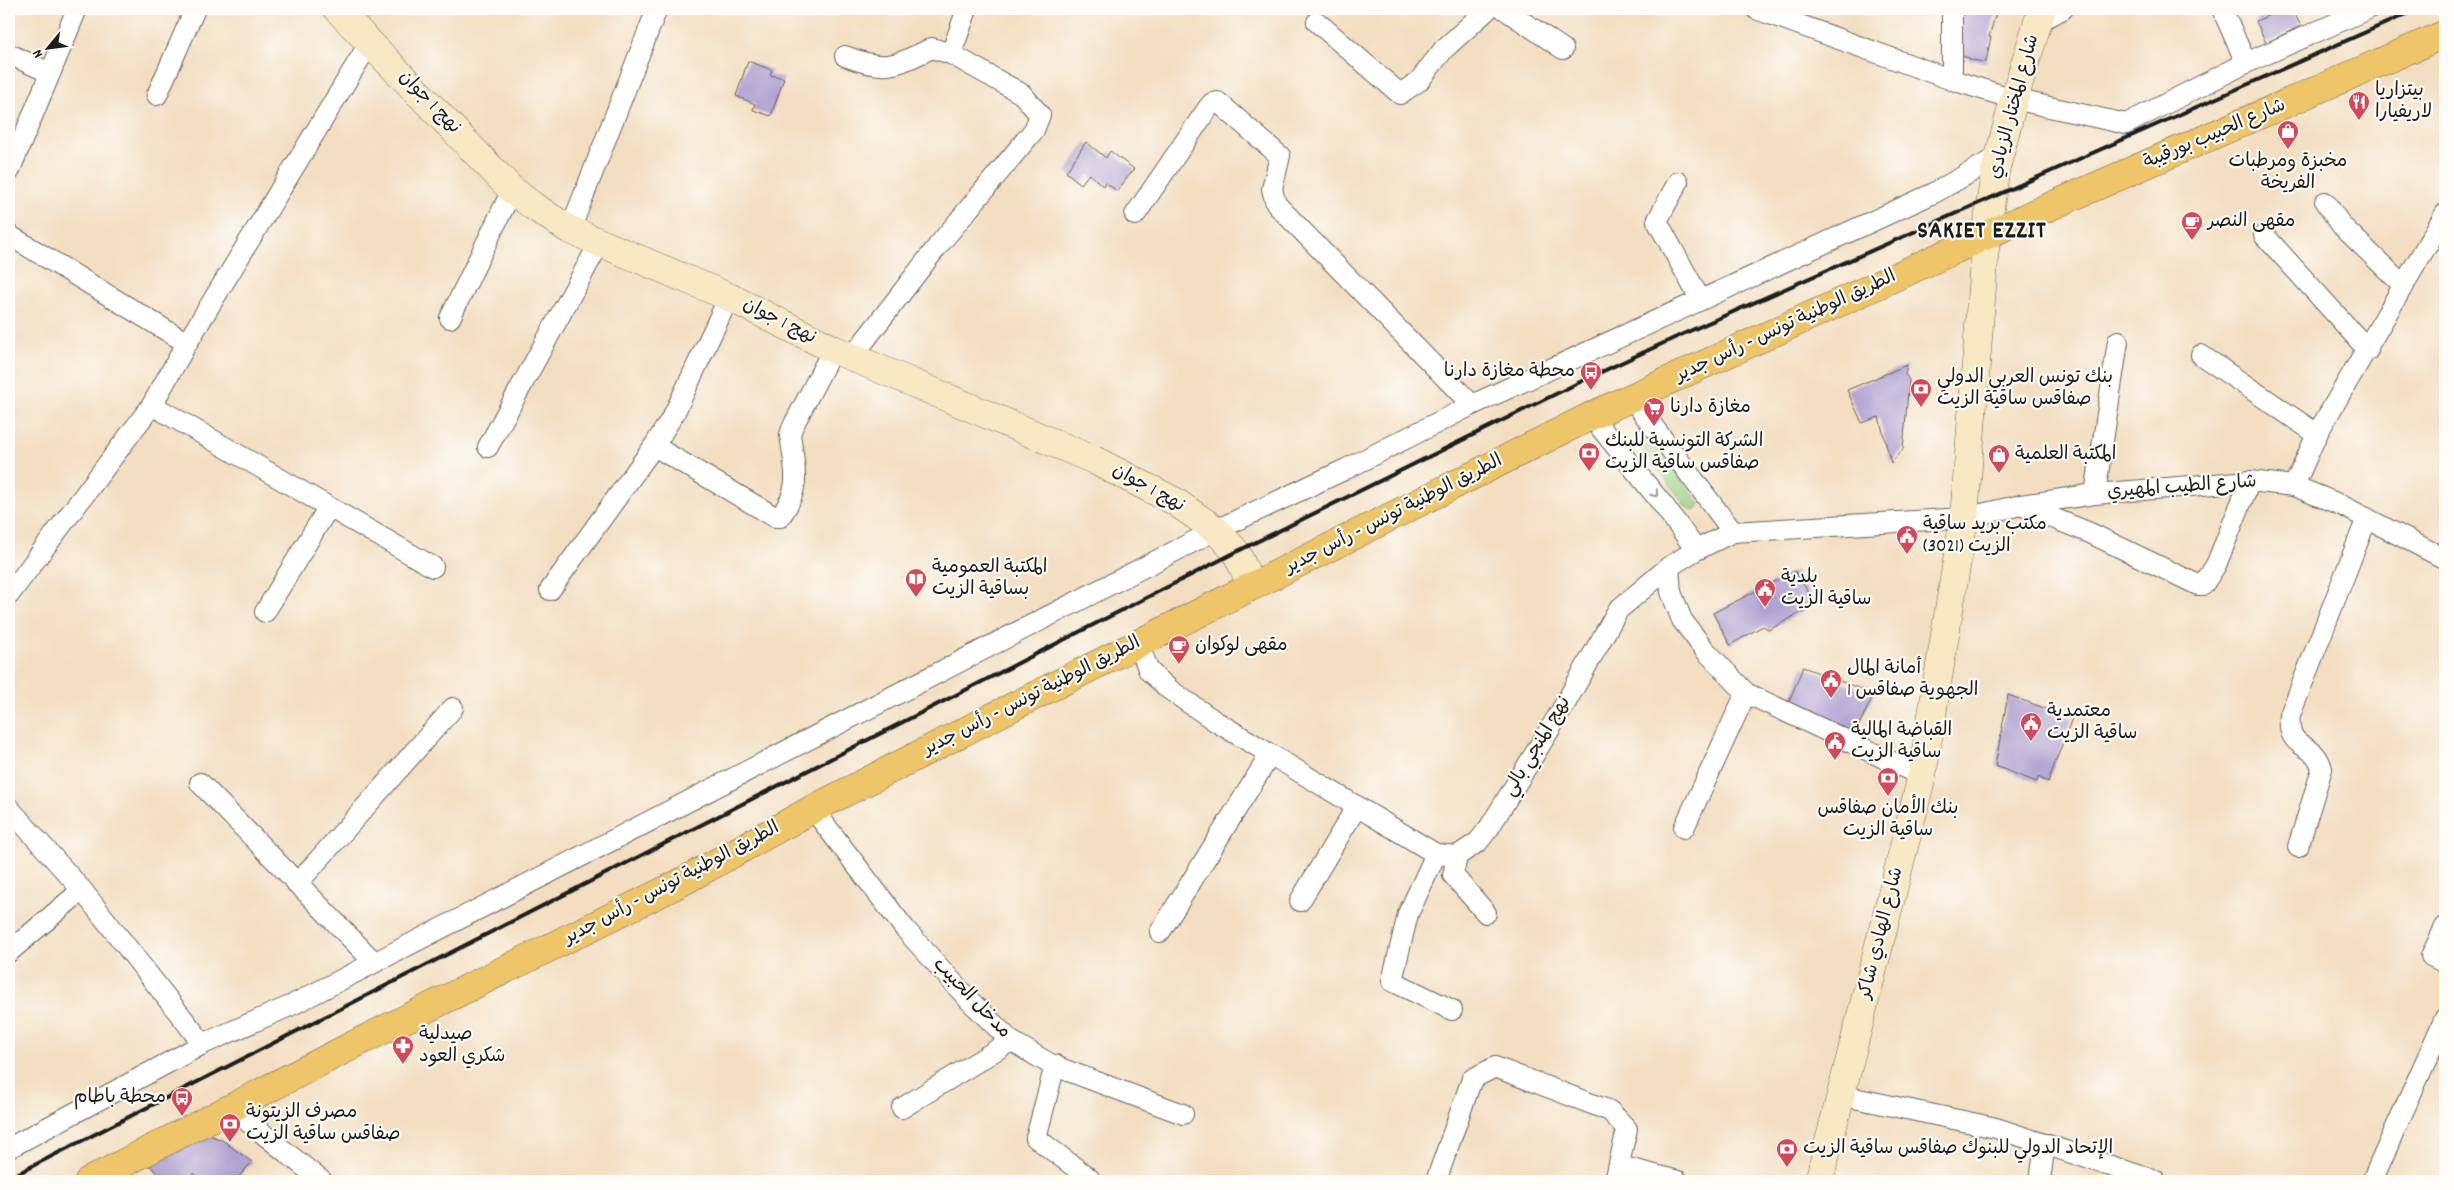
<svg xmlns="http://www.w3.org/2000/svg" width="2454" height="1190" font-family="Dekko,'Playpen Sans Arabic',sans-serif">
	<rect width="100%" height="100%" fill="#fdfcf7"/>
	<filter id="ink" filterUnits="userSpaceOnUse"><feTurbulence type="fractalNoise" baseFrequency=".02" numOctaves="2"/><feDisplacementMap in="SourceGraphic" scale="10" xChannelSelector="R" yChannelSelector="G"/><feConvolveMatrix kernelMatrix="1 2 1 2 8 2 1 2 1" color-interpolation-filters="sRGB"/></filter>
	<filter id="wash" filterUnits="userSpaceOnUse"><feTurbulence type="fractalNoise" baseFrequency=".0096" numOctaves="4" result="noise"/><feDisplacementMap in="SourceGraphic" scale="20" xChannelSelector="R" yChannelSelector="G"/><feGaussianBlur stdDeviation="1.12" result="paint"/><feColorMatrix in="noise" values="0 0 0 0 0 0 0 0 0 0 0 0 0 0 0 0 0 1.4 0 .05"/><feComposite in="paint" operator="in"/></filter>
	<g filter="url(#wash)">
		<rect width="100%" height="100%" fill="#f3dec1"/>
		<!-- green -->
		<polygon fill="#9ad082" stroke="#5b764f" points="1642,431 1646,433 1700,504 1696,511 1688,509 1639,443 1636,435"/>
		<g id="blocks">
			<!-- building -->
			<g fill="#b1a1d1">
				<polygon points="1960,9 1997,9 1989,37 1991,37 1986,62 1970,60 1969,58 1962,56"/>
				<polygon points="2283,9 2292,9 2301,26 2266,43 2256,21"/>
				<polygon points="748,61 772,70 770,75 784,78 771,116 753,110 755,104 736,96"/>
				<polygon points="1086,142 1106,158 1110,151 1134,169 1117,191 1105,182 1103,186 1089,174 1081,184 1066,172"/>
				<polygon points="1907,365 1905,374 1909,380 1903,449 1891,463 1879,417 1862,423 1847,390"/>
				<polygon points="1795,571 1816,604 1769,630 1763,626 1730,645 1713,613"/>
				<polygon points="1803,667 1874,694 1854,735 1788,704"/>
				<polygon points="2008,695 2072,718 2048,782 2038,777 2037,782 1995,766"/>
				<polygon points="209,1135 222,1140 252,1162 235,1181 217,1181 212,1177 210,1181 206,1181 193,1173 186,1181 163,1181 149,1164"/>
			</g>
		</g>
	</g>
	<g filter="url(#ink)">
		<use href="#blocks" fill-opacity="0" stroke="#676056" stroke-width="1"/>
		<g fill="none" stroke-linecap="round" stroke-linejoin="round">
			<!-- street casing -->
			<g stroke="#676056" stroke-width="22">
				<g id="street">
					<polyline points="1504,9 1563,49"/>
					<polyline points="1756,9 1952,80 1952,9"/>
					<polyline points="2222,9 2246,63"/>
					<polyline points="2040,21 2063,9"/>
					<polyline points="1317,22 1400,94 1419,81 1444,49 1488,9"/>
					<polyline points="9,54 50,73"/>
					<polyline points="951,54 967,9"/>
					<path d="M845,56C886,72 894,66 932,48L951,54L1022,94L1040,115L1034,130L937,247L852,357"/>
					<polyline points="1952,80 2014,99 2126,124 2246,63 2368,9"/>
					<polyline points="157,95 195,9"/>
					<polyline points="9,172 77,9"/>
					<polyline points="1678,182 1657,221 1700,299"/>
					<polyline points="2325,202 2342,226 2404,286"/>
					<polyline points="1135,215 1208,108 1212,103 1218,102 1280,156 1272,189 1276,204 1472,405"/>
					<polyline points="570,230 657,9"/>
					<polyline points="9,235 187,343 152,405 9,595"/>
					<polyline points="2264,235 2368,350"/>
					<polyline points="450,318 512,190"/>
					<polyline points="187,343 370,42"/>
					<polyline points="2201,355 2317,434"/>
					<polyline points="1631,397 1733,532"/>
					<polyline points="152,405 433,567"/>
					<polyline points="1591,416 1664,506 1696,550"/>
					<path d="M654,446L775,517H780C802,488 795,469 790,435L792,428L833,349"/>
					<polyline points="488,447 599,244"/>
					<polyline points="2294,486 2317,434 2445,214"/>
					<polyline points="2095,494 2118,341"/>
					<polyline points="2023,506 2090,533 2198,585 2203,585 2216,565 2250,481"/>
					<polyline points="1669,567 1671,592 1682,620 1705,650 1746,693 1922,776"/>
					<polyline points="550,590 654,446 674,414 729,297"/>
					<polyline points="265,612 328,508"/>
					<polyline points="1138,643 1149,671 1170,690 1215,721 1436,854 1457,856 1478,842 1489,828 1561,711 1618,610 1669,567 1696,550 1733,532 1964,518 2021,505 2095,494 2250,481 2294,486 2341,505 2445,559"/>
					<polyline points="200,783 374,962"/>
					<polyline points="9,808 82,890 203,1044"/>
					<polyline points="813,809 905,929 968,999 1011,1041 1052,1065 1183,1114"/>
					<polyline points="1684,828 1746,693"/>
					<path d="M2298,847L2322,769C2316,740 2286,753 2290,715L2367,518"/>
					<polyline points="1436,854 1408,914 1392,981 1452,1010"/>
					<polyline points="1457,856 1453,875 1486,913"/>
					<polyline points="297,884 453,708"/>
					<polyline points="1300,901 1357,806"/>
					<polyline points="2445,927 2431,956 2445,963"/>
					<polyline points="1160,932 1270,755"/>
					<polyline points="9,952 82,890"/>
					<polyline points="1055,1065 1036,1138 1089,1178"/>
					<polyline points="1840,1095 1996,1128 2156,1181"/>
					<polyline points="902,1108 1011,1041"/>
					<polyline points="232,1109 322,1181"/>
					<polyline points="9,1148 203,1044 292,1005 1216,530 1346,469 1472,405 1934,193 1999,156"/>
					<polyline points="1620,1166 1678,1181"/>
					<polyline points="1436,1181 1472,1079 1495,1067 1610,1111 1627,1129 1615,1181"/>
					<polyline points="2040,1181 2045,1144"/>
					<polyline points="2372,1181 2445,1018"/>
				</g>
			</g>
			<!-- secondary casing -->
			<g stroke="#676056" stroke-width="29">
				<g id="secondary">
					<polyline points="337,9 512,190 533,206 570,230 729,297 833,349 1094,460 1174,501 1216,530 1236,552 1252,586"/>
					<polyline points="1819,1181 1922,776 1964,518 1986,236 1995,172 2014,99 2042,9"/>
				</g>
			</g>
			<!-- primary casing -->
			<g stroke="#676056" stroke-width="29">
				<polyline id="primary" points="89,1181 361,1041 680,883 813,809 1022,702 1591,416 2035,213 2445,34"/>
			</g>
			<!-- street -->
			<use href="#street" stroke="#fff" stroke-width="20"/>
			<!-- secondary -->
			<use href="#secondary" stroke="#f8e8c3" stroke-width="28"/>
			<!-- primary -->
			<use href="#primary" stroke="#eec569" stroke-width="28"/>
			<!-- rail -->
			<polyline stroke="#1c1c1c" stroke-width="4" points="9,1178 1236,552 1582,381 1683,334 2418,9"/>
		</g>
		<!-- one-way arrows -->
		<defs><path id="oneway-chevron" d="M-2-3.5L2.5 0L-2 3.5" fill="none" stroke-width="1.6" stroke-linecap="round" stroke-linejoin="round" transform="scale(1.25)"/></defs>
		<use stroke="#999" href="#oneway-chevron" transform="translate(1655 494) rotate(51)"/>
	</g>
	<!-- icons -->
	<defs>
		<g id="restaurant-pin" transform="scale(1.125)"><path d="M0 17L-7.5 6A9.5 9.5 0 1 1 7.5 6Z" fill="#d1495b" stroke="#fdfcf7"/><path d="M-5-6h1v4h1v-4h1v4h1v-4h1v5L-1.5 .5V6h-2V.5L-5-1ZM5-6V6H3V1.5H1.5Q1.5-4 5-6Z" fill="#fff"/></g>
		<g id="shop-pin" transform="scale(1.125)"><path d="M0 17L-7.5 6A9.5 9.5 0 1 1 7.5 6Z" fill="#d1495b" stroke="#fdfcf7"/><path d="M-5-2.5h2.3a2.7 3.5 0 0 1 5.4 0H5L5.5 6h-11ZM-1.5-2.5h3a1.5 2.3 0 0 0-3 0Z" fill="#fff"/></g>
		<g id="cafe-pin" transform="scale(1.125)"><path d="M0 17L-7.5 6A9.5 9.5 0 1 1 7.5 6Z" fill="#d1495b" stroke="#fdfcf7"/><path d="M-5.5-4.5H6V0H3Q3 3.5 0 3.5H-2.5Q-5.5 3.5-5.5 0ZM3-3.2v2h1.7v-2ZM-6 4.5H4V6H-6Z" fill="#fff"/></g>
		<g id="bus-pin" transform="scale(1.125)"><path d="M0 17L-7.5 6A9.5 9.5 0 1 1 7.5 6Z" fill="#d1495b" stroke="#fdfcf7"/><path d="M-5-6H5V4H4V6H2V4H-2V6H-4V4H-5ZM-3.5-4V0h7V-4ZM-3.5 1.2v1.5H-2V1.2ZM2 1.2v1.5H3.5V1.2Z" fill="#fff"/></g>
		<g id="bank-pin" transform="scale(1.125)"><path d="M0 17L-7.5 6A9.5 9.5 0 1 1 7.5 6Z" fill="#d1495b" stroke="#fdfcf7"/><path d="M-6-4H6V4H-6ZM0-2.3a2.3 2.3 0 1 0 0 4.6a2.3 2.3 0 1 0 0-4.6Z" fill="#fff"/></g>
		<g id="supermarket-pin" transform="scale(1.125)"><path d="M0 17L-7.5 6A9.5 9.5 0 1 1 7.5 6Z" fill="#d1495b" stroke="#fdfcf7"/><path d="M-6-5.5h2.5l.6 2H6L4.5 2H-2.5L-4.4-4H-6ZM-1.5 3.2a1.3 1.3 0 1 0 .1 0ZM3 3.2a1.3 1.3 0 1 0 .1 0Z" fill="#fff"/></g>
		<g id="civic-pin" transform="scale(1.125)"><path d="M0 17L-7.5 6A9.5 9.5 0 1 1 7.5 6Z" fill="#d1495b" stroke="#fdfcf7"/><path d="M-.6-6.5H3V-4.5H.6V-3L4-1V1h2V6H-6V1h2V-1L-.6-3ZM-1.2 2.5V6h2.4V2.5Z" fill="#fff"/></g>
		<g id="library-pin" transform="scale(1.125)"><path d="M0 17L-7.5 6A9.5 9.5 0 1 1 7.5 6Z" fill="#d1495b" stroke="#fdfcf7"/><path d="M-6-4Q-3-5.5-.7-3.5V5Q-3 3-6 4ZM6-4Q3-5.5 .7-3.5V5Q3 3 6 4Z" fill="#fff"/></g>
		<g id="pharmacy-pin" transform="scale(1.125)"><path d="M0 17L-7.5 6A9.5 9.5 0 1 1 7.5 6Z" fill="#d1495b" stroke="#fdfcf7"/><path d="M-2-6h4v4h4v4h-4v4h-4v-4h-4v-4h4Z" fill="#fff"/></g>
	</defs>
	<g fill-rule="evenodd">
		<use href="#restaurant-pin" x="2359" y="102"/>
		<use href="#shop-pin" x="2288" y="131"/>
		<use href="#cafe-pin" x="2192" y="222"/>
		<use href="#bus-pin" x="1591" y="372"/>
		<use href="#bank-pin" x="1921" y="389"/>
		<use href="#supermarket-pin" x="1654" y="408"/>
		<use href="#bank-pin" x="1589" y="453"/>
		<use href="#shop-pin" x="1999" y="455"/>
		<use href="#civic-pin" x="1907" y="536"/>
		<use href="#library-pin" x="916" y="579"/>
		<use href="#civic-pin" x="1765" y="589"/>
		<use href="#cafe-pin" x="1179" y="646"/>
		<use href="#civic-pin" x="1831" y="680"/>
		<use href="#civic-pin" x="2031" y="723"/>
		<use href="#civic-pin" x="1835" y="742"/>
		<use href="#bank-pin" x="1888" y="778"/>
		<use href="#pharmacy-pin" x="403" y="1046"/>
		<use href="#bus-pin" x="182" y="1098"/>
		<use href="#bank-pin" x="230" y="1124"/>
		<use href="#bank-pin" x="1787" y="1149"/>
	</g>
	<g text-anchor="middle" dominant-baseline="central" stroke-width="4.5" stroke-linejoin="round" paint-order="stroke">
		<!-- poi labels -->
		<g font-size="19" fill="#1c1c1c" stroke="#fdfcf7" text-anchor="start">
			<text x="2375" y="91">بيتزاريا<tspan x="2375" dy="22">لاريفيارا</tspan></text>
			<text x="2288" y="162" text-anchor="middle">مخبزة ومرطبات<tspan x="2288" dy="22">الفريخة</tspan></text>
			<text x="2208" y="222">مقهى النصر</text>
			<text x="1575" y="372" text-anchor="end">محطة مغازة دارنا</text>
			<text x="1937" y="378">بنك تونس العربي الدولي<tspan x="1937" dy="22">صفاقس ساقية الزيت</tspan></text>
			<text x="1670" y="408">مغازة دارنا</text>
			<text x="1605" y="442">الشركة التونسية للبنك<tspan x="1605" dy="22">صفاقس ساقية الزيت</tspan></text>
			<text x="2015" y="455">المكتبة العلمية</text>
			<text x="1923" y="525">مكتب بريد ساقية<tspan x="1923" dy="22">الزيت (3021)</tspan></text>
			<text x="932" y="568">المكتبة العمومية<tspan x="932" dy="22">بساقية الزيت</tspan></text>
			<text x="1781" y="578">بلدية<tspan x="1781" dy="22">ساقية الزيت</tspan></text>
			<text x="1195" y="646">مقهى لوكوان</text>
			<text x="1847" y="669">أمانة المال<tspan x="1847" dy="22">الجهوية صفاقس 1</tspan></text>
			<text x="2047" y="712">معتمدية<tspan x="2047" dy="22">ساقية الزيت</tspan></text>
			<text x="1851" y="731">القباضة المالية<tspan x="1851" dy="22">ساقية الزيت</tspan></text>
			<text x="1888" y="809" text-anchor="middle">بنك الأمان صفاقس<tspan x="1888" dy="22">ساقية الزيت</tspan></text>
			<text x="419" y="1035">صيدلية<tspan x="419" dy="22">شكري العود</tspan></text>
			<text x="166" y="1098" text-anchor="end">محطة باطام</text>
			<text x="246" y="1113">مصرف الزيتونة<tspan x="246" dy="22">صفاقس ساقية الزيت</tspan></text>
			<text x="1803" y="1149">الإتحاد الدولي للبنوك صفاقس ساقية الزيت</text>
		</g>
		<!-- street labels -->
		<g font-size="19" fill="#1c1c1c" stroke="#fdfcf7">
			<text transform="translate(429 103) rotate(46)">نهج 1 جوان</text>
			<text transform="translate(2015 107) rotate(-75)">شارع المختار الزيادي</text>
			<text transform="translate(2215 135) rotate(-23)">شارع الحبيب بورقيبة</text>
			<text transform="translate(779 322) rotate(27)">نهج 1 جوان</text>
			<text transform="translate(1786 327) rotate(-25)">الطريق الوطنية تونس - رأس جدير</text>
			<text transform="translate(2182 488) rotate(-4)">شارع الطيب المهيري</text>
			<text transform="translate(1148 489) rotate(29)">نهج 1 جوان</text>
			<text transform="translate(1394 515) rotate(-27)">الطريق الوطنية تونس - رأس جدير</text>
			<text transform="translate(1032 697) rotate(-27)">الطريق الوطنية تونس - رأس جدير</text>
			<text transform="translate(1538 747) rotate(-59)">نهج المنجي بالي</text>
			<text transform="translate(672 884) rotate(-28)">الطريق الوطنية تونس - رأس جدير</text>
			<text transform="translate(1882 933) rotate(-76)">شارع الهادي شاكر</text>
			<text transform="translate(971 999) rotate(46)">مدخل الحبيب</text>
		</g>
		<!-- district labels -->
		<g font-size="24" font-weight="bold" letter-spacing="1" fill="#1c1c1c" stroke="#fdfcf7">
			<text x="1982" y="232">SAKIET EZZIT</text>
		</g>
	</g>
	<!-- margin -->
	<rect width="2454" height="1190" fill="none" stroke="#fdfcf7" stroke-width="30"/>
	<!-- north arrow -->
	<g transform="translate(48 48) rotate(241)" stroke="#fdfcf7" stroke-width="4" paint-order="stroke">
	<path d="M0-4L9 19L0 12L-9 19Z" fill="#1c1c1c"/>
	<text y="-8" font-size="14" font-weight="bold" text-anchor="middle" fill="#1c1c1c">N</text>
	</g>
</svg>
